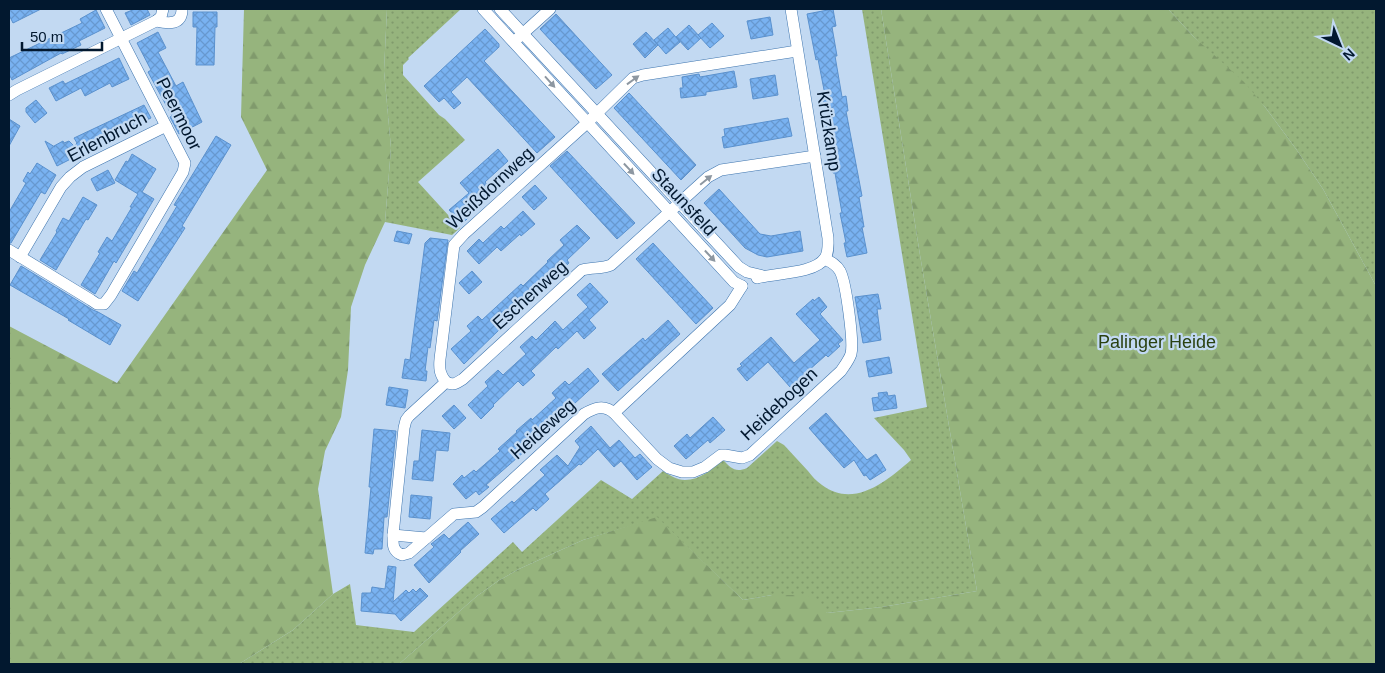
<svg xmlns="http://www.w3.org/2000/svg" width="1385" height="673" font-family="Arial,sans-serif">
	<defs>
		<pattern id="green-dots" width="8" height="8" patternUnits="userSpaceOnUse" patternTransform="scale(1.25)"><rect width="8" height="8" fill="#96b47d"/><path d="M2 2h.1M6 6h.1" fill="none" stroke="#809a6c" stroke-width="1.8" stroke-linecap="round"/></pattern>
		<pattern id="forest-firs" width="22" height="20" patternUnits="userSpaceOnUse" patternTransform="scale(1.25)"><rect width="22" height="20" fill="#96b47d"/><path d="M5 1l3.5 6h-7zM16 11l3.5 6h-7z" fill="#809a6c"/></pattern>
		<pattern id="building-cross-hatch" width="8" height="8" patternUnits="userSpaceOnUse" patternTransform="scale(1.25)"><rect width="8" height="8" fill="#79b2f1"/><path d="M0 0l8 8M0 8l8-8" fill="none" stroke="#6798cf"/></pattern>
	</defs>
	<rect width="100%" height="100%" fill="#c2d9f2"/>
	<!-- green -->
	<g fill="url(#green-dots)">
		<polygon points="387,9 461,9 408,58 409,59 403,65 403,75 439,115 445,119 465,140 418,182 460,228 452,235 385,222 391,148 384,71"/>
		<path d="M862,9H881L920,255L977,591L882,607L827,613L772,595L743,600L657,518L583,540L519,569L498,581L477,596L399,664H239L293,630L333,594L350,584L356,625L414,632L513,542L522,552L601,480L632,499L663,471C669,475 677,480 685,480C700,480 712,469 723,460C731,468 735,473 747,468L777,441L784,445C792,454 800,462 808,471C812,476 816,481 822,485C854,509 887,481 911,460L904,450L874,418L927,407Z"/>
		<polygon points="1168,9 1376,9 1376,286 1323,189 1296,149 1265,107 1193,36"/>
	</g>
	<!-- forest -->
	<g fill="url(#forest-firs)">
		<polygon points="244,9 387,9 384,71 391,148 385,222 365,265 351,307 348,370 341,417 325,451 318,489 333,594 293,630 239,664 9,664 9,326 117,383 267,170 241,117"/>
		<polygon points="881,9 1168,9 1193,36 1244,82 1265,107 1296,149 1323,189 1376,286 1376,664 399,664 477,596 498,581 519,569 583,540 657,517 743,600 772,595 807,595 827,613 882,607 977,591 920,255"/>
	</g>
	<!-- building -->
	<g fill="url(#building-cross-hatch)" stroke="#5a91ce">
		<polygon points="9,9 41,9 13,23 9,15"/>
		<polygon points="135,9 147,9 150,15 131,25 125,13"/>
		<polygon points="833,9 836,26 832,27 837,56 835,56 842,97 846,96 848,111 846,111 862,196 859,197 864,227 862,227 867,253 847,257 844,243 846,243 840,213 842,213 835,173 833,173 830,159 832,159 826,126 828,126 823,100 826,100 818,59 816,60 807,14"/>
		<polygon points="96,10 105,28 79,41 81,45 62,54 61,53 12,80 9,74 9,58 82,23 80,19"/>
		<polygon points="193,12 217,12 217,27 215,27 214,65 196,65 197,27 193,27"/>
		<polygon points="556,14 612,75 596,89 540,29"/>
		<polygon points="770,17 773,35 751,39 747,21"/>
		<polygon points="712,23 724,36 710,48 698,35"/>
		<polygon points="689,25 701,38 688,50 676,37"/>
		<polygon points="668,28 680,42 666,54 654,40"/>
		<polygon points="485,29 499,44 499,47 484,61 555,137 537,153 467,77 451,92 461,103 454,109 444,98 439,102 424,86"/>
		<polygon points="158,32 166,48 158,52 176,86 183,82 202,122 179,134 170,117 172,116 148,72 151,70 137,43"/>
		<polygon points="646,32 658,45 645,58 633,44"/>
		<polygon points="119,58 129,79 112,87 110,83 85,96 81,88 56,101 49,88 63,81 65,84"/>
		<polygon points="734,71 737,87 706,92 706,95 681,98 680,88 683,88 682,77 699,74 700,77"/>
		<polygon points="775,75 778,95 753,99 750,79"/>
		<polygon points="629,93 696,165 681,180 614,108"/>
		<polygon points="36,100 47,113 35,123 26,112 26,108"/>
		<polygon points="144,105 151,118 57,166 45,141 55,147 54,146 63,141 64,143 69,141 74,146 77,143 74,138"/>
		<polygon points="788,118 792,136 724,148 722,137 725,136 724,129"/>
		<polygon points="9,119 20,126 9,146"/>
		<polygon points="216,136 231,145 182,226 185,228 138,301 122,291 134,271 137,273 177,206 174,205"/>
		<polygon points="498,149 508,161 485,182 493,191 474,208 476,210 462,224 449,210 469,193 460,183"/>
		<polygon points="567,151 635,223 617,239 550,166"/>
		<polygon points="132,154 156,169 142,192 154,199 116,263 114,261 95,294 81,285 100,253 98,252 107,237 112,241 132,207 130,207 138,194 115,180 126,161 128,162"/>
		<polygon points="37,163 56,175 45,194 41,192 11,243 9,243 9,212 26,183 23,181 28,172 30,174"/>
		<polygon points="108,170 115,183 97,191 91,179"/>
		<polygon points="535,185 547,198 534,210 522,197"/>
		<polygon points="719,189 760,234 771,236 800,231 803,251 767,257 758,255 745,248 704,203"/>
		<polygon points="83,197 97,205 88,220 86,219 56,270 40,260 57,232 56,231 63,218 69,221"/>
		<polygon points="523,211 535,224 521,236 520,234 501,251 497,247 479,264 467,251 479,239 483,243 501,226 504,229"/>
		<polygon points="577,225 590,238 567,260 569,263 550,281 552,283 502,329 501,328 464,364 451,349 471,331 467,326 478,316 482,320 521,284 523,286 548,262 547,261 564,245 560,240"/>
		<polygon points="397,231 412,234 409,244 394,241"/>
		<polygon points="430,238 448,240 437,321 434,320 430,348 428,347 425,371 427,371 426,381 402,378 405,359 410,360 425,243"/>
		<polygon points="653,243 713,308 696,324 636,259"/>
		<polygon points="21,266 93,310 98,312 121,325 110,345 68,320 69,319 10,285"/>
		<polygon points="472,271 482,282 469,294 459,283"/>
		<polygon points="590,283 608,302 589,320 596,328 584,339 577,331 558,349 556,347 531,371 535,375 523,386 518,381 493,405 494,406 481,419 468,405 488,386 485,382 498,370 503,375 526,354 520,347 532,336 536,340 555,321 563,330 588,307 577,295"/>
		<polygon points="878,294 881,309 877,309 881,340 863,343 855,297"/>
		<polygon points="819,297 827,307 820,314 843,340 838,344 840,346 828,357 826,355 808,371 810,373 798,384 796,382 790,387 768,362 747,381 737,369 742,366 740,364 771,337 794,363 820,340 796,314 813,299 814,301"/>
		<polygon points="668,320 680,334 618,391 602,374 643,338 645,341"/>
		<polygon points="889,357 892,373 869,377 866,361"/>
		<polygon points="588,368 599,381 524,450 525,451 486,485 489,487 479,495 476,491 466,499 453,484 462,475 464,478 474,470 476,472 500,451 498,449 517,432 516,431 531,418 532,420 556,398 552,393 565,381 569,385"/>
		<polygon points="389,387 408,390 405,408 386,405"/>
		<polygon points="887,392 888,396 895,395 897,408 874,411 872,398 879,397 878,393"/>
		<polygon points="454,405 466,418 454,429 442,416"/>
		<polygon points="826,413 867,460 876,454 886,470 870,480 866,475 864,476 854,460 844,468 809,428"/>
		<polygon points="713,417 725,430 710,443 708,440 686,459 674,446 687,434 690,438"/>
		<polygon points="591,426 610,448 619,440 635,458 640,454 652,467 637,480 621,461 614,467 598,449 581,465 579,464 545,494 549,499 536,511 533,508 504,533 491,519 512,501 514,503 545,475 540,470 557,455 568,466 580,447 575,441"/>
		<polygon points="374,429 396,431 387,517 384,517 382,549 374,549 373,554 365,553 371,487 369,487"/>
		<polygon points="422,430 450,433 448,451 436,450 433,481 412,479 414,461 419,461"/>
		<polygon points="411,495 432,497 430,519 409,517"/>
		<polygon points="468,522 479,534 460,551 461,552 429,583 414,565 434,547 431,544 444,534 449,539"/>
		<polygon points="388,566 396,567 393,602 406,590 409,593 413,589 416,592 420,588 428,596 401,621 395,614 361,611 362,593 371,593 372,587 385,589"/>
	</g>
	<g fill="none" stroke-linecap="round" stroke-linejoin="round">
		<!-- minor casing -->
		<g stroke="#3d74ae" stroke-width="12">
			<g id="minor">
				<polyline points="483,9 734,282 742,286"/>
				<polyline points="500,9 739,267 747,272 763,276"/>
				<path d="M156,21C169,24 182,25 182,9"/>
				<polyline points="518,38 550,9"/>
				<polyline points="9,95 17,90 156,21 161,17 163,9"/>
				<polyline points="9,250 91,300 97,304 104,304 111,295 183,172 185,163 106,9"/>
				<polyline points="20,257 61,187 70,177 83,167 166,126"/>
				<path d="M757,278C774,273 815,274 825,258C829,252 828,245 828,238L791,9"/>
				<path d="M742,286L730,305L614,413C604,404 594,408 584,414L483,507L476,512L454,514L409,553L402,555C392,551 393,544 393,535L404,428L406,420L409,416L446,382C453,386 457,383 463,379L582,270C593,267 602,269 611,265L708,177L721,170L815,156"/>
				<path d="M446,382C440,375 439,369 440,359L454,245L464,234L587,123L633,78L643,75L797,51"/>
				<path d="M614,413L657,459L669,468L682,472H693L705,467L721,455H725L742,458L750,455L841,371C845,365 849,360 851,354C854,342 846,282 840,271C837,265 831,262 825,259"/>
				<polyline points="393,535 426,538"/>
			</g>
		</g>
		<!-- minor -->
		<use href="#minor" stroke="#fff" stroke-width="11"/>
	</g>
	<!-- one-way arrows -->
	<defs><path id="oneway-solid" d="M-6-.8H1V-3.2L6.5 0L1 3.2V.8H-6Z" transform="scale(1.25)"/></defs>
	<g fill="#8d97a1">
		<use href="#oneway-solid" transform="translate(633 80) rotate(-36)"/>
		<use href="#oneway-solid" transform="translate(550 82) rotate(48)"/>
		<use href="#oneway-solid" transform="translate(629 169) rotate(47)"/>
		<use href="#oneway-solid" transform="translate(706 180) rotate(-39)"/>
		<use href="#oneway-solid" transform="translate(710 256) rotate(47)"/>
	</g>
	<g text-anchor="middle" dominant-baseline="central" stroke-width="4.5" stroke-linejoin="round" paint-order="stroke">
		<!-- street labels -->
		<g font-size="18" fill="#02182f" stroke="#c2d9f2">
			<text transform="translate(179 114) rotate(63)">Peermoor</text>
			<text transform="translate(829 131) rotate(81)">Krüzkamp</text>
			<text transform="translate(107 137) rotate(-28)">Erlenbruch</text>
			<text transform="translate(490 188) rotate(-43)">Weißdornweg</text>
			<text transform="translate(684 202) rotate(47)">Staunsfeld</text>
			<text transform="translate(530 295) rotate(-42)">Eschenweg</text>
			<text transform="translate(779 404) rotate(-43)">Heidebogen</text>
			<text transform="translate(543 429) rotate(-42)">Heideweg</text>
		</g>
		<!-- park labels -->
		<g font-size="18" fill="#2a4111" stroke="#c2d9f2">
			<text x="1157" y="342">Palinger Heide</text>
		</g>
	</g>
	<!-- border -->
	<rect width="1385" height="673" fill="none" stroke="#02182f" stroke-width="20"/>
	<!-- north arrow -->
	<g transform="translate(1340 45) rotate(137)" stroke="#c2d9f2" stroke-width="4" paint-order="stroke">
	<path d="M0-4L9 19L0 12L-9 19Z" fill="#02182f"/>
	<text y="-8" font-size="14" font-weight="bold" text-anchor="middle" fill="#02182f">N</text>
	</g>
	<!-- scale -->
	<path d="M22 42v8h80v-8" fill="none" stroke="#02182f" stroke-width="2.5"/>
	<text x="30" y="42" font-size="15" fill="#02182f" stroke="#c2d9f2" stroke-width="4" paint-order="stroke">50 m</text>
</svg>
